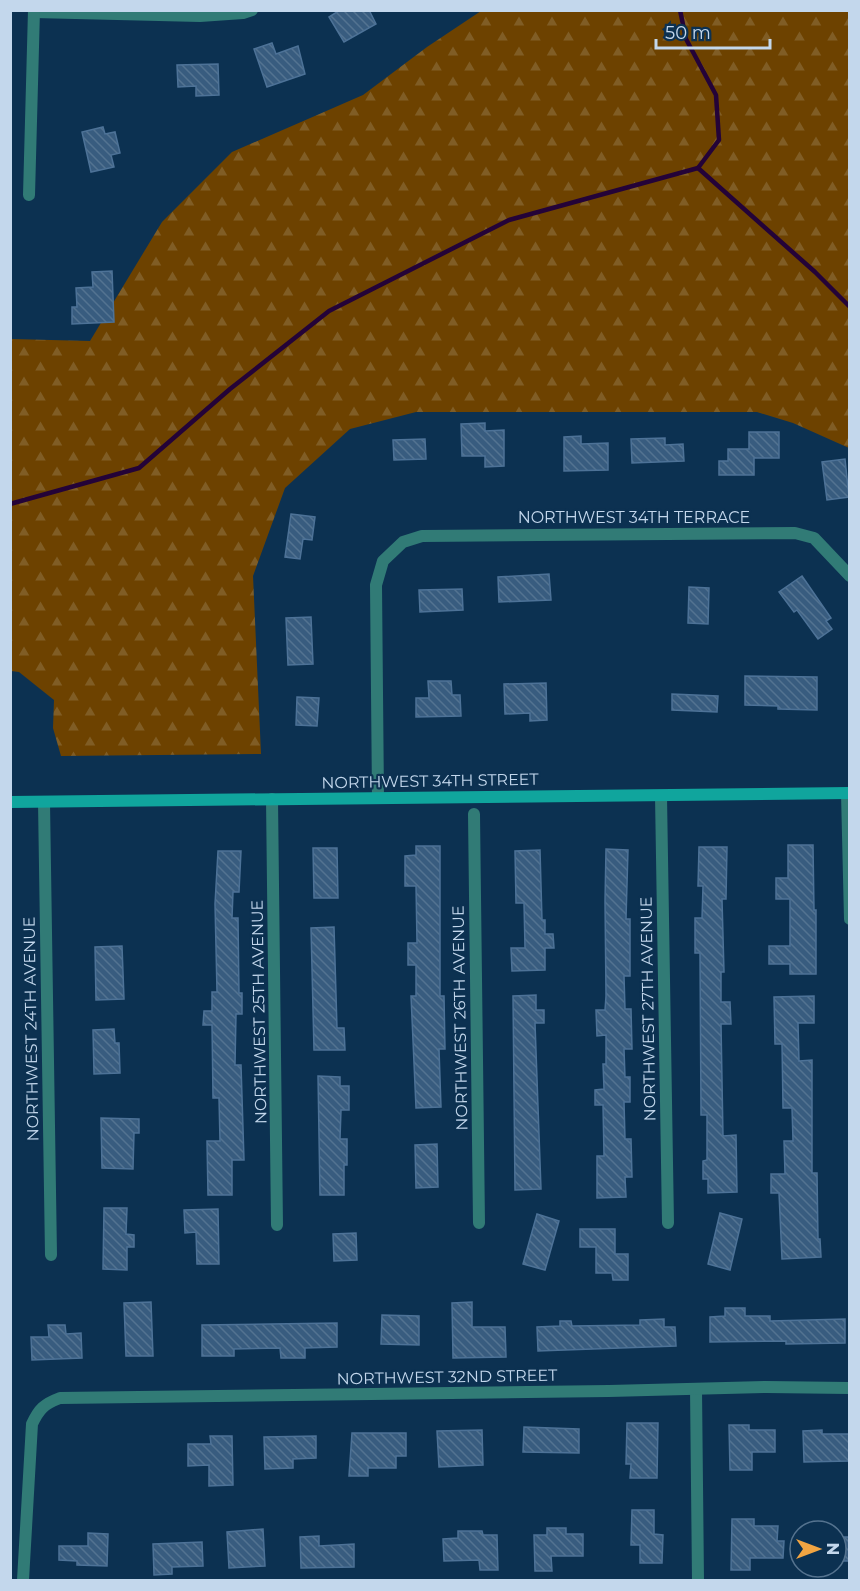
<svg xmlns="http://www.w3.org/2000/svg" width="860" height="1591" font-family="Montserrat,sans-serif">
	<defs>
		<pattern id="forest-firs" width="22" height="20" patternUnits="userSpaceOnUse" patternTransform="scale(1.5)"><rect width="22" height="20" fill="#6d4200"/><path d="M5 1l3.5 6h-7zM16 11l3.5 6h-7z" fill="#805d25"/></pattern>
		<pattern id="building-back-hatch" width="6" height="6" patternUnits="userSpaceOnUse" patternTransform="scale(1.5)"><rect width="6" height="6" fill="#385c7f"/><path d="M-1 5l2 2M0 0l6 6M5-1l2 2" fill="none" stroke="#537391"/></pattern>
	</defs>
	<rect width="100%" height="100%" fill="#0c3151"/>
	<!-- forest -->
	<polygon fill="url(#forest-firs)" points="481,11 849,11 849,448 793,423 757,412 416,412 350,429 285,488 253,576 261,754 61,756 53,728 54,700 19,672 11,671 11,339 90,341 162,222 232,152 363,95 427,47"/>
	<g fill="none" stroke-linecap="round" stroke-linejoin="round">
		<!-- stream -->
		<g stroke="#240338" stroke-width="4.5">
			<polyline points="680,10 686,39 716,95 719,140 698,168"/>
			<polyline points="10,504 139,468 230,389 329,311 509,220 698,168 815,272 850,307"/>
		</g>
	</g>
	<!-- building -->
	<g fill="url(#building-back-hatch)" stroke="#4d7297" stroke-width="1.5">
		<polygon points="340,10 369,10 376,24 344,42 329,17"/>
		<polygon points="272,43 276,54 298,46 305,74 267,87 254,49"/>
		<polygon points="218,64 219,95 196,96 196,86 178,87 177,65"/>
		<polygon points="103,127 105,134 115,132 120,153 111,155 114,167 91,172 82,132"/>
		<polygon points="112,271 114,322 72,324 72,307 77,307 76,288 93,287 92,272"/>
		<polygon points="485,423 485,431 504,430 504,466 485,467 485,456 462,456 461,424"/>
		<polygon points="749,432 779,432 779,458 754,458 754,475 719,475 719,461 728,461 728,449 749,449"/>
		<polygon points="581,436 581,444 608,443 608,470 564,471 564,437"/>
		<polygon points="665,438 665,445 683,444 684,461 632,463 631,439"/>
		<polygon points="425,439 426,459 394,460 393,440"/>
		<polygon points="845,459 849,497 827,500 822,462"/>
		<polygon points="291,514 315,517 312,540 303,539 300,559 285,557"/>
		<polygon points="549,574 551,600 499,602 498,577"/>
		<polygon points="802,576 831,618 826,621 832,629 818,639 797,610 794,612 779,592"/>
		<polygon points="689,587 709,588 708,624 688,623"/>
		<polygon points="462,589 463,610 420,612 419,590"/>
		<polygon points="311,617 313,664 288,665 286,618"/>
		<polygon points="745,676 817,677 817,710 778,709 778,706 745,705"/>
		<polygon points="428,681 451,681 452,695 460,695 461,716 416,717 416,698 429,698"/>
		<polygon points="546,683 547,720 530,721 530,713 505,714 504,684"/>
		<polygon points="672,694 718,696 717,712 672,710"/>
		<polygon points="297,697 319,698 317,726 296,725"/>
		<polygon points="788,845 813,845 814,910 816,910 816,974 790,974 790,964 769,964 769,946 790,946 790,899 776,899 776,878 788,878"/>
		<polygon points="416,846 440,846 440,996 444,996 445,1049 439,1049 441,1107 416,1108 411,996 416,996 416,965 408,965 408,943 417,943 416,886 405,886 405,856 416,855"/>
		<polygon points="699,847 727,847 726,899 722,899 724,972 721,972 721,1002 730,1002 731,1024 721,1024 723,1136 736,1135 737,1192 708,1193 708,1179 703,1179 703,1161 707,1160 707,1115 701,1115 700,953 695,953 695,918 702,918 703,886 698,886"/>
		<polygon points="313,848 337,848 338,898 314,898"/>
		<polygon points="606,849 628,850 626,919 630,919 630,976 624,976 625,1009 631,1009 632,1049 624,1049 625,1077 630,1077 630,1102 624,1102 625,1139 631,1139 632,1177 625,1177 626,1197 597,1198 597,1156 604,1156 603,1105 595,1105 595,1090 604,1089 603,1064 606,1064 606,1035 597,1036 596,1010 605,1010 606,996 605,901"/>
		<polygon points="540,850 542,920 545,920 545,934 553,934 554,948 545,948 545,970 512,971 511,948 525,948 524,903 516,903 515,851"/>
		<polygon points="218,851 241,851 239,892 233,892 232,918 238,918 239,993 242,993 242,1014 236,1014 235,1065 241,1065 244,1160 232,1160 232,1195 208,1195 207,1141 220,1141 219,1098 213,1098 212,1025 203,1025 204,1011 212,1011 212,992 217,992 215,904"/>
		<polygon points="334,927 337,1028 344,1028 345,1050 314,1050 311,928"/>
		<polygon points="122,946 124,999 96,1000 95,947"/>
		<polygon points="536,995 536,1010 544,1010 544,1023 535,1023 541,1189 515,1190 513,996"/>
		<polygon points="814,996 814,1023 798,1023 799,1061 812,1060 812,1173 817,1173 818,1239 820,1239 821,1257 782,1259 779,1193 771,1193 771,1174 785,1174 784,1141 793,1141 792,1108 783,1108 782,1044 775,1044 774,997"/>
		<polygon points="114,1029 115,1043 119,1043 120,1073 94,1074 93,1030"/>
		<polygon points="318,1076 340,1077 340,1086 349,1086 349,1110 341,1110 340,1139 347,1139 347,1165 344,1165 344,1195 320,1195"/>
		<polygon points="101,1118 139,1119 139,1133 134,1133 133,1169 102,1168"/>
		<polygon points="437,1144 438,1187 416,1188 415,1145"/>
		<polygon points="104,1208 127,1208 126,1234 134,1235 134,1247 127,1247 127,1270 103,1269"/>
		<polygon points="218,1209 219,1264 197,1264 196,1232 185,1233 184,1210"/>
		<polygon points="720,1213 742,1219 730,1270 708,1264"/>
		<polygon points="537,1214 559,1221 545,1270 523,1264"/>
		<polygon points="580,1229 615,1229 615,1254 628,1254 628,1280 613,1280 612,1273 596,1273 596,1247 580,1247"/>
		<polygon points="356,1233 357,1260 334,1261 333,1234"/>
		<polygon points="151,1302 153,1356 126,1356 124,1303"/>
		<polygon points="472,1302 472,1327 505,1327 506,1357 453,1358 452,1303"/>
		<polygon points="725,1308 745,1308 745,1316 770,1316 770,1321 845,1319 845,1343 786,1344 786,1341 710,1342 710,1317 725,1316"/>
		<polygon points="382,1315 419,1316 419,1345 381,1344"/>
		<polygon points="664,1319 664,1327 675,1327 676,1346 538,1351 537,1327 560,1326 560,1321 571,1321 572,1326 640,1325 640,1320"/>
		<polygon points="337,1323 337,1347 305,1348 305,1358 281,1358 280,1348 234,1349 234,1356 202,1356 202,1325"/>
		<polygon points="48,1325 65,1325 66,1334 81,1333 82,1358 32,1360 31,1337 49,1337"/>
		<polygon points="627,1423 658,1423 657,1478 630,1478 631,1464 626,1464"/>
		<polygon points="729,1425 749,1425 749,1430 775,1430 775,1452 752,1452 752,1470 730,1470"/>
		<polygon points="524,1427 579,1429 579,1453 523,1452"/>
		<polygon points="482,1430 483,1465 439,1467 437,1431"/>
		<polygon points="822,1430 822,1434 849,1434 849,1461 804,1462 803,1431"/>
		<polygon points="352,1433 406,1433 406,1456 396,1456 396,1468 368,1468 368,1476 349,1476"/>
		<polygon points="210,1436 232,1436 233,1485 209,1486 209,1465 188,1466 188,1444 211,1444"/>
		<polygon points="316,1436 316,1458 293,1459 293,1468 265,1469 264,1437"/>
		<polygon points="632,1510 654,1510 654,1534 663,1535 662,1563 640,1563 640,1545 631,1545"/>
		<polygon points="732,1519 754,1519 754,1526 778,1526 777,1541 784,1541 783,1558 750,1558 750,1570 731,1570"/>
		<polygon points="547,1528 566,1528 566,1534 583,1534 583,1556 551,1556 552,1571 535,1571 534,1535 547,1535"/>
		<polygon points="263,1529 265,1566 229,1568 227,1532"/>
		<polygon points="458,1531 482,1531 483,1535 497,1535 498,1570 480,1570 479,1560 444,1561 443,1539 458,1538"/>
		<polygon points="88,1533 108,1534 107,1566 77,1565 77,1561 59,1560 59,1546 88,1546"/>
		<polygon points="319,1536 319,1546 354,1544 354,1567 301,1568 300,1537"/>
		<rect x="836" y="1537" width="13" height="24"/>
		<polygon points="202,1542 203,1566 172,1567 172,1574 154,1575 153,1544"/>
	</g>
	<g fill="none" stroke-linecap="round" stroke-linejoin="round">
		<!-- minor -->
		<g stroke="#317b76" stroke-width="12">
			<polyline points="34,12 200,16 243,13 252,10"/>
			<polyline points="29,195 34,10"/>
			<polyline points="847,793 850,919"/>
			<polyline points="661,796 668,1223"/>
			<polyline points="378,798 376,585 383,561 403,542 422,536 795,533 814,538 850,576"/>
			<polyline points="272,799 277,1225"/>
			<polyline points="44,802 51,1255"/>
			<polyline points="474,814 479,1223"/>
			<polyline points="696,1389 698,1580"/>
			<path d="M23,1580L32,1424C39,1409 44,1404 60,1398L609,1391L766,1387L850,1388"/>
		</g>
		<!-- secondary -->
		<polyline stroke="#10a59d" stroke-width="12" points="10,802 850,793"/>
	</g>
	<g text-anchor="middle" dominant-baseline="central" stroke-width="4.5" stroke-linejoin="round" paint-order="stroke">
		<!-- street labels -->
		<g font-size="16" fill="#c3d7ec" stroke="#0c3151">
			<text x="634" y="517">NORTHWEST 34TH TERRACE</text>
			<text transform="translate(430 781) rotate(-1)">NORTHWEST 34TH STREET</text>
			<text transform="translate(648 1009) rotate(-91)">NORTHWEST 27TH AVENUE</text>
			<text transform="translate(259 1012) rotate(-91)">NORTHWEST 25TH AVENUE</text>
			<text transform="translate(460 1018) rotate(-91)">NORTHWEST 26TH AVENUE</text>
			<text transform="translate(31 1029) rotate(-91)">NORTHWEST 24TH AVENUE</text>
			<text transform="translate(447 1377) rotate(-1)">NORTHWEST 32ND STREET</text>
		</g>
	</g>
	<!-- border -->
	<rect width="860" height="1591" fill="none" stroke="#c3d7ec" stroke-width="24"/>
	<!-- north arrow -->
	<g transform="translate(818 1549) rotate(90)"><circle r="28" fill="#0c3151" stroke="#55738f" stroke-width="1.5"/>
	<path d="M0-4.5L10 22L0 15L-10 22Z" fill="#f2a542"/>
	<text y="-9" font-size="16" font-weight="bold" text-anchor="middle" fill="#c3d7ec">N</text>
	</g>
	<!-- scale -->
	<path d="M656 39v9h114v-9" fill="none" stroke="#c3d7ec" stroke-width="3"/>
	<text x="665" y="39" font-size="18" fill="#c3d7ec" stroke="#0c3151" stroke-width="4.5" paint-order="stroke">50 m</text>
</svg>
